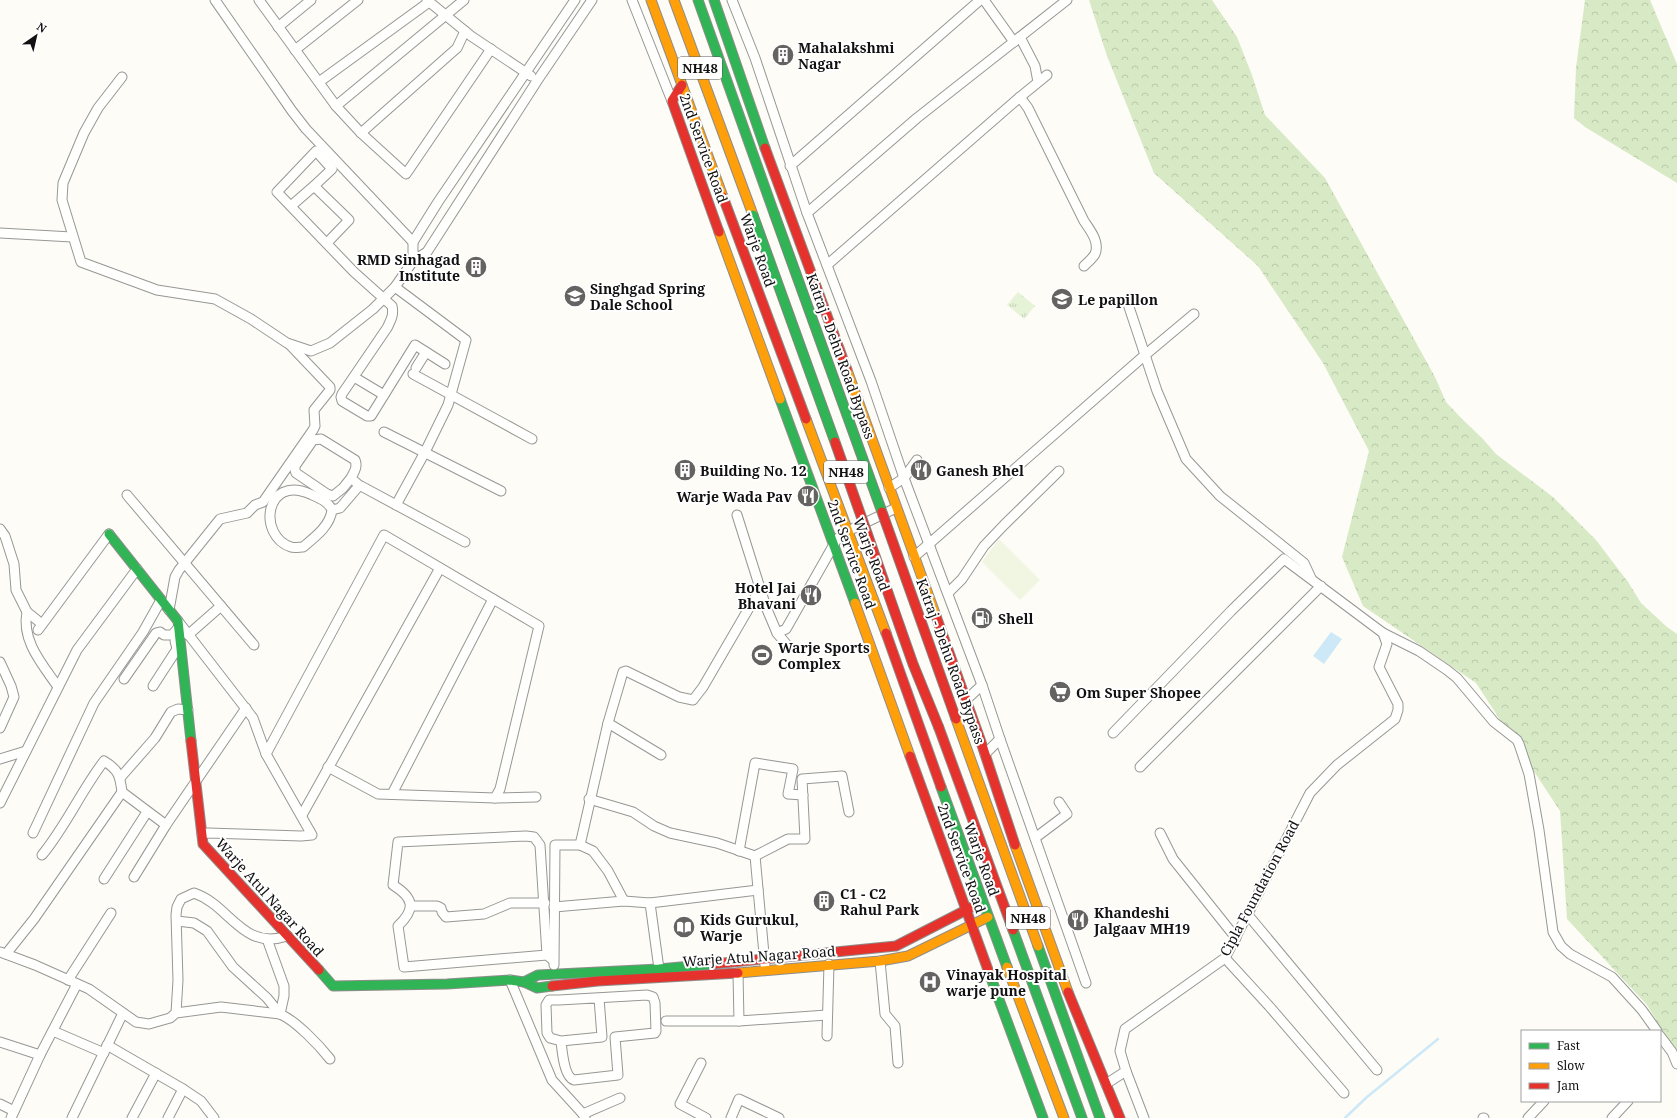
<svg xmlns="http://www.w3.org/2000/svg" width="1677" height="1118" font-family="'Noto Serif',serif">
	<defs>
		<pattern id="grass-tufts" width="24" height="20" patternUnits="userSpaceOnUse"><rect width="24" height="20" fill="#e7f3d7"/><path d="M3 7l-1-3M5 7V3M7 7l1-3M15 17l-1-3M17 17v-4M19 17l1-3" fill="none" stroke="#c5cfb8"/></pattern>
		<pattern id="forest-crowns" width="20" height="18" patternUnits="userSpaceOnUse"><rect width="20" height="18" fill="#d8eac5"/><path d="M2 6a3 3 0 1 1 6 0M12 15a3 3 0 1 1 6 0" fill="none" stroke="#b8c8a8"/></pattern>
	</defs>
	<rect width="100%" height="100%" fill="#fdfcf7"/>
	<!-- grass -->
	<polygon fill="url(#grass-tufts)" points="1018,292 1035,306 1024,319 1007,305"/>
	<!-- forest -->
	<g fill="url(#forest-crowns)">
		<polygon points="1089,0 1212,0 1237,37 1252,75 1265,115 1325,178 1435,377 1446,402 1462,419 1483,439 1496,454 1553,497 1596,540 1628,582 1641,603 1667,627 1677,634 1677,1055 1647,1005 1567,919 1560,811 1476,683 1363,606 1342,557 1369,451 1323,363 1258,266 1154,173 1107,56"/>
		<polygon points="1585,0 1650,0 1677,64 1677,183 1585,127 1574,118 1576,68"/>
	</g>
	<!-- pitch -->
	<polygon fill="#f0f6e1" points="999,539 1040,580 1020,600 982,562"/>
	<!-- water -->
	<polygon fill="#cde8f7" points="1331,632 1342,639 1324,664 1313,656"/>
	<g fill="none" stroke-linecap="round" stroke-linejoin="round">
		<!-- stream -->
		<polyline stroke="#cde8f7" stroke-width="2.5" points="1345,1118 1367,1097 1438,1039"/>
		<!-- street casing -->
		<g stroke="#979795" stroke-width="11">
			<g id="street">
				<polyline points="215,0 292,111 306,129 413,242"/>
				<polyline points="259,0 336,106 361,133 406,174 491,49"/>
				<polyline points="427,0 471,36 531,76"/>
				<polyline points="632,0 672,101"/>
				<polyline points="732,0 755,58 807,213 871,381 904,478 982,685 1000,739 1086,983"/>
				<polyline points="984,0 1014,42"/>
				<polyline points="278,27 311,0"/>
				<polyline points="1020,37 1035,66 1038,82"/>
				<polyline points="295,50 358,0"/>
				<polyline points="122,77 98,108 84,133 63,183 62,200 81,262 157,290 215,299 251,319 287,343 311,351 330,343 373,309 395,287 413,261 427,252 537,81 592,0"/>
				<polyline points="319,82 429,2"/>
				<path d="M1020,97L1028,108L1084,221C1090,230 1100,242 1095,254C1093,258 1088,262 1084,266"/>
				<polyline points="336,106 464,0"/>
				<polyline points="361,133 457,48 465,31"/>
				<polyline points="790,166 980,0"/>
				<path d="M314,186L332,169L316,151L277,192L354,272L392,306C394,315 391,320 387,328L342,394L341,397L342,401L367,416H371L415,345L445,364"/>
				<polyline points="291,206 314,186 349,220 327,243"/>
				<polyline points="807,213 917,118 1067,0"/>
				<polyline points="0,233 72,237"/>
				<polyline points="413,261 413,242 438,202 575,0"/>
				<polyline points="827,265 1020,97 1047,75"/>
				<polyline points="395,287 466,340 448,405 425,452 396,505"/>
				<polyline points="1129,307 1157,391 1186,459 1220,496 1304,563 1311,578"/>
				<polyline points="416,368 426,352"/>
				<polyline points="413,374 532,439"/>
				<polyline points="354,377 384,395"/>
				<polyline points="384,432 501,491"/>
				<path d="M351,478C354,472 358,467 355,460L321,439L313,440L295,466V470L296,473L327,494L333,496L343,488L351,478L360,486"/>
				<polyline points="889,488 904,478 917,460"/>
				<polyline points="127,495 254,645"/>
				<path d="M332,510C328,501 319,498 310,494C265,474 257,536 291,547C294,548 300,547 303,547C315,537 330,526 332,510L340,508L358,487L361,486L465,542"/>
				<polyline points="737,515 766,607 777,633 786,629 837,539 848,531 896,508"/>
				<polyline points="0,529 5,536 14,564 16,590 27,612 42,624"/>
				<polyline points="914,557 1145,355 1194,314"/>
				<polyline points="948,593 962,579 984,546 1004,525 1059,471"/>
				<polyline points="169,610 175,577 179,570 220,519 247,513 255,505 263,502 313,430 315,426 314,410 330,390 330,387 290,345"/>
				<path d="M27,612C21,641 43,665 58,687"/>
				<polyline points="178,621 253,718 266,754 312,835 301,836 208,833 202,834"/>
				<polyline points="38,630 109,534"/>
				<polyline points="777,633 787,645"/>
				<polyline points="1383,633 1419,651 1447,670 1457,678 1494,722 1517,740 1519,744 1529,774 1539,830 1553,932 1561,946 1570,954 1612,977 1642,1010 1657,1031"/>
				<polyline points="188,635 221,606"/>
				<polyline points="0,662 11,686 14,697 0,728"/>
				<polyline points="124,679 156,633 160,632 164,635 172,635 179,627"/>
				<polyline points="153,686 177,649 175,641"/>
				<polyline points="966,700 982,685"/>
				<polyline points="266,754 384,535 539,626 500,789 495,798 378,794 328,767"/>
				<polyline points="985,754 1000,739"/>
				<polyline points="661,755 608,723 623,672 626,671 679,697 693,700 703,687 760,589"/>
				<polyline points="0,759 26,751"/>
				<polyline points="1140,767 1321,586"/>
				<polyline points="120,778 155,738 171,712 178,709 188,710"/>
				<polyline points="122,792 166,825"/>
				<polyline points="392,794 493,599"/>
				<polyline points="495,798 536,797"/>
				<polyline points="589,799 633,812 654,826 670,833 717,843 755,856 765,965"/>
				<polyline points="0,803 77,650 137,569"/>
				<polyline points="302,815 440,568"/>
				<polyline points="33,833 94,703 143,632 161,600"/>
				<polyline points="1160,833 1173,859 1236,938"/>
				<polyline points="1035,838 1067,814 1059,802"/>
				<polyline points="580,845 593,851 608,871 624,901"/>
				<polyline points="739,851 755,763 793,769 788,794 803,795"/>
				<polyline points="755,856 788,839 805,839 802,779 842,776 849,812"/>
				<polyline points="134,877 166,825 246,708"/>
				<polyline points="104,879 147,812"/>
				<polyline points="650,903 758,890"/>
				<polyline points="411,906 437,906 441,908 442,912 446,917 484,914 510,903 545,903"/>
				<polyline points="554,907 624,901 650,903 659,969"/>
				<polyline points="1248,915 1377,1070"/>
				<polyline points="177,921 194,923 207,931 233,967 267,998 280,1014"/>
				<polyline points="267,939 284,986 284,996 280,1014"/>
				<path d="M0,952L35,965L89,989L136,1022L149,1024L170,1018L176,1013L221,1007L280,1014C296,1021 319,1045 330,1059"/>
				<path d="M6,954L34,919L122,792C120,776 119,770 104,761C81,791 66,826 42,855"/>
				<path d="M547,955L404,967L398,926C416,909 414,898 393,885L398,842L526,836L534,837L540,845L547,955L553,960"/>
				<polyline points="1225,958 1269,1006 1344,1093"/>
				<polyline points="880,961 885,1014 895,1026 898,1063"/>
				<polyline points="554,965 555,845 580,845 608,723"/>
				<polyline points="738,973 739,1021"/>
				<polyline points="68,980 111,913"/>
				<polyline points="510,980 552,1080 583,1114 585,1118"/>
				<path d="M176,1013L178,980L176,915L177,907L181,899L194,893C230,905 242,951 287,936"/>
				<polyline points="666,1021 739,1021 827,1015"/>
				<polyline points="53,1031 104,1053"/>
				<polyline points="827,1036 829,964"/>
				<polyline points="1660,1036 1672,1052 1677,1064"/>
				<path d="M561,1041C562,1050 564,1077 574,1080L618,1075L615,1037L655,1033L656,1031L655,1003L653,997L647,995L559,1000H549L546,1005L547,1033L550,1038L561,1041L602,1037L599,998"/>
				<polyline points="0,1042 40,1055"/>
				<polyline points="107,1045 183,1089 201,1101 214,1118"/>
				<polyline points="701,1063 680,1104 706,1118"/>
				<polyline points="1126,1071 1144,1118"/>
				<polyline points="1106,1084 1126,1071 1120,1051 1125,1029 1225,958 1310,793 1337,765 1395,719 1398,710 1398,704 1379,667 1387,644 1383,633 1284,559 1231,611 1113,733"/>
				<polyline points="0,1104 14,1111"/>
				<polyline points="583,1114 620,1098"/>
				<polyline points="11,1118 40,1055 77,984"/>
				<polyline points="72,1118 123,1013"/>
				<polyline points="132,1118 156,1073"/>
				<polyline points="168,1118 183,1089"/>
				<polyline points="731,1118 739,1099 779,1118"/>
				<polyline points="1483,1118 1484,1118"/>
				<polyline points="1528,1118 1544,1101"/>
				<polyline points="1612,1118 1628,1101"/>
			</g>
		</g>
		<!-- fast casing -->
		<g stroke="#8e8d8b" stroke-width="11">
			<g id="fast">
				<polyline points="698,0 774,213"/>
				<polyline points="714,0 765,148"/>
				<polyline points="780,399 855,603"/>
				<polyline points="109,534 178,621 191,741"/>
				<polyline points="941,787 1007,967"/>
				<polyline points="1013,930 1082,1118"/>
				<polyline points="1038,946 1100,1118"/>
				<polyline points="319,970 333,986 447,984 510,980 524,982 537,988 552,986"/>
				<polyline points="991,978 1043,1118"/>
				<polyline points="524,982 538,975 659,969 713,964"/>
			</g>
		</g>
		<!-- slow casing -->
		<g stroke="#8e8d8b" stroke-width="11">
			<g id="slow">
				<polyline points="651,0 723,197"/>
				<polyline points="674,0 753,215"/>
				<polyline points="719,232 780,399"/>
				<polyline points="847,370 936,616"/>
				<polyline points="806,419 886,633"/>
				<polyline points="855,603 910,756"/>
				<polyline points="956,719 1038,946"/>
				<polyline points="1015,845 1068,992"/>
				<polyline points="1007,967 1064,1118"/>
				<polyline points="738,973 880,961 908,956 988,917"/>
			</g>
		</g>
		<!-- jam casing -->
		<g stroke="#8e8d8b" stroke-width="11">
			<g id="jam">
				<polyline points="682,85 672,101 719,232"/>
				<polyline points="765,148 847,370"/>
				<polyline points="723,197 806,419"/>
				<polyline points="936,616 980,739 1015,845"/>
				<polyline points="886,633 941,787"/>
				<polyline points="939,728 1013,930"/>
				<polyline points="191,741 203,844 319,970"/>
				<polyline points="910,756 991,978"/>
				<polyline points="713,964 896,946 972,907"/>
				<polyline points="552,986 598,981 738,973"/>
				<polyline points="1068,992 1120,1118"/>
			</g>
		</g>
		<!-- street -->
		<use href="#street" stroke="#fffffe" stroke-width="9"/>
		<!-- fast -->
		<use href="#fast" stroke="#30b455" stroke-width="9"/>
		<!-- slow -->
		<use href="#slow" stroke="#ff9f0a" stroke-width="9"/>
		<!-- jam -->
		<use href="#jam" stroke="#e5322d" stroke-width="9"/>
		<!-- fast-bridge casing -->
		<g stroke="#858482" stroke-width="11" stroke-linecap="butt">
			<g id="fast-bridge">
				<polyline points="774,213 882,512"/>
				<polyline points="753,215 835,442"/>
			</g>
		</g>
		<!-- jam-bridge casing -->
		<g stroke="#858482" stroke-width="11" stroke-linecap="butt">
			<g id="jam-bridge">
				<polyline points="835,442 913,664 939,728"/>
				<polyline points="882,512 956,719"/>
			</g>
		</g>
		<!-- fast-bridge -->
		<use href="#fast-bridge" stroke="#30b455" stroke-width="9"/>
		<!-- jam-bridge -->
		<use href="#jam-bridge" stroke="#e5322d" stroke-width="9"/>
	</g>
	<!-- icons -->
	<defs>
		<g id="building-disc" transform="scale(1.15)"><circle r="9.5" fill="#646362" stroke="#fff"/><path d="M-4-6H4V6H1V3H-1V6H-4ZM-2.5-4.3h1.7v1.8h-1.7ZM.8-4.3h1.7v1.8H.8ZM-2.5-1h1.7V.8h-1.7ZM.8-1h1.7V.8H.8Z" fill="#fff"/></g>
		<g id="school-disc" transform="scale(1.15)"><circle r="9.5" fill="#646362" stroke="#fff"/><path d="M0-5L7-2L0 1L-7-2ZM-4 1L0 2.5L4 1V4Q0 6-4 4Z" fill="#fff"/></g>
		<g id="restaurant-disc" transform="scale(1.15)"><circle r="9.5" fill="#646362" stroke="#fff"/><path d="M-5-6h1v4h1v-4h1v4h1v-4h1v5L-1.5 .5V6h-2V.5L-5-1ZM5-6V6H3V1.5H1.5Q1.5-4 5-6Z" fill="#fff"/></g>
		<g id="fuel-disc" transform="scale(1.15)"><circle r="9.5" fill="#646362" stroke="#fff"/><path d="M-5.5-6h7V0h2V4h1.3V-2.5L3-4.5l.8-.8L6-3V5H2.5V1h-1V6h-7ZM-4.2-4.7v3.2H.2V-4.7Z" fill="#fff"/></g>
		<g id="stadium-disc" transform="scale(1.15)"><circle r="9.5" fill="#646362" stroke="#fff"/><path d="M0-5a6.5 5 0 1 0 0 10a6.5 5 0 1 0 0-10ZM-3.5-1.8h7v3.6h-7Z" fill="#fff"/></g>
		<g id="supermarket-disc" transform="scale(1.15)"><circle r="9.5" fill="#646362" stroke="#fff"/><path d="M-6-5.5h2.5l.6 2H6L4.5 2H-2.5L-4.4-4H-6ZM-1.5 3.2a1.3 1.3 0 1 0 .1 0ZM3 3.2a1.3 1.3 0 1 0 .1 0Z" fill="#fff"/></g>
		<g id="library-disc" transform="scale(1.15)"><circle r="9.5" fill="#646362" stroke="#fff"/><path d="M-6-4Q-3-5.5-.7-3.5V5Q-3 3-6 4ZM6-4Q3-5.5 .7-3.5V5Q3 3 6 4Z" fill="#fff"/></g>
		<g id="hospital-disc" transform="scale(1.15)"><circle r="9.5" fill="#646362" stroke="#fff"/><path d="M-5-5h3v3.5h4V-5h3V5h-3V1.5h-4V5h-3Z" fill="#fff"/></g>
	</defs>
	<g fill-rule="evenodd">
		<use href="#building-disc" x="783" y="55"/>
		<use href="#building-disc" x="476" y="267"/>
		<use href="#school-disc" x="575" y="296"/>
		<use href="#school-disc" x="1062" y="299"/>
		<use href="#building-disc" x="685" y="470"/>
		<use href="#restaurant-disc" x="921" y="470"/>
		<use href="#restaurant-disc" x="808" y="496"/>
		<use href="#restaurant-disc" x="811" y="595"/>
		<use href="#fuel-disc" x="982" y="618"/>
		<use href="#stadium-disc" x="762" y="655"/>
		<use href="#supermarket-disc" x="1060" y="692"/>
		<use href="#building-disc" x="824" y="901"/>
		<use href="#restaurant-disc" x="1078" y="920"/>
		<use href="#library-disc" x="684" y="927"/>
		<use href="#hospital-disc" x="930" y="982"/>
	</g>
	<g text-anchor="middle" dominant-baseline="central" stroke-width="4" stroke-linejoin="round" paint-order="stroke">
		<!-- shield labels -->
		<g fill="#fff" stroke="#585858" stroke-width="1">
			<rect x="678" y="57" width="44" height="22" rx="3"/>
			<rect x="824" y="461" width="44" height="22" rx="3"/>
			<rect x="1006" y="907" width="44" height="22" rx="3"/>
		</g>
		<g font-size="13" font-weight="bold" fill="#111">
			<text x="700" y="68">NH48</text>
			<text x="846" y="472">NH48</text>
			<text x="1028" y="918">NH48</text>
		</g>
		<!-- poi labels -->
		<g font-size="14" font-weight="bold" fill="#111" stroke="#fff" text-anchor="start">
			<text x="798" y="47">Mahalakshmi<tspan x="798" dy="16">Nagar</tspan></text>
			<text x="460" y="259" text-anchor="end">RMD Sinhagad<tspan x="460" dy="16">Institute</tspan></text>
			<text x="590" y="288">Singhgad Spring<tspan x="590" dy="16">Dale School</tspan></text>
			<text x="1078" y="299">Le papillon</text>
			<text x="700" y="470">Building No. 12</text>
			<text x="936" y="470">Ganesh Bhel</text>
			<text x="792" y="496" text-anchor="end">Warje Wada Pav</text>
			<text x="796" y="587" text-anchor="end">Hotel Jai<tspan x="796" dy="16">Bhavani</tspan></text>
			<text x="998" y="618">Shell</text>
			<text x="778" y="647">Warje Sports<tspan x="778" dy="16">Complex</tspan></text>
			<text x="1076" y="692">Om Super Shopee</text>
			<text x="840" y="893">C1 - C2<tspan x="840" dy="16">Rahul Park</tspan></text>
			<text x="1094" y="912">Khandeshi<tspan x="1094" dy="16">Jalgaav MH19</tspan></text>
			<text x="700" y="919">Kids Gurukul,<tspan x="700" dy="16">Warje</tspan></text>
			<text x="946" y="974">Vinayak Hospital<tspan x="946" dy="16">warje pune</tspan></text>
		</g>
		<!-- street labels -->
		<g font-size="14" fill="#111" stroke="#fff">
			<text transform="translate(704 148) rotate(70)">2nd Service Road</text>
			<text transform="translate(758 250) rotate(70)">Warje Road</text>
			<text transform="translate(841 356) rotate(70)">Katraj - Dehu Road Bypass</text>
			<text transform="translate(852 554) rotate(70)">2nd Service Road</text>
			<text transform="translate(872 554) rotate(69)">Warje Road</text>
			<text transform="translate(951 661) rotate(70)">Katraj - Dehu Road Bypass</text>
			<text transform="translate(962 858) rotate(70)">2nd Service Road</text>
			<text transform="translate(982 859) rotate(70)">Warje Road</text>
			<text transform="translate(1259 888) rotate(-62)">Cipla Foundation Road</text>
			<text transform="translate(270 897) rotate(48)">Warje Atul Nagar Road</text>
			<text transform="translate(759 956) rotate(-4)">Warje Atul Nagar Road</text>
		</g>
	</g>
	<!-- legend -->
	<rect x="1521" y="1030" width="140" height="72" fill="#ffffff" stroke="#a0a0a0"/>
	<rect x="1529" y="1043" width="20" height="6" fill="#30b455" stroke="#a0a0a0"/>
	<text x="1557" y="1050" font-size="12" fill="#111111">Fast</text>
	<rect x="1529" y="1063" width="20" height="6" fill="#ff9f0a" stroke="#a0a0a0"/>
	<text x="1557" y="1070" font-size="12" fill="#111111">Slow</text>
	<rect x="1529" y="1083" width="20" height="6" fill="#e5322d" stroke="#a0a0a0"/>
	<text x="1557" y="1090" font-size="12" fill="#111111">Jam</text>
	<!-- north arrow -->
	<g transform="translate(36 36) rotate(34)" stroke="#ffffff" stroke-width="3" paint-order="stroke">
	<path d="M0-3L7 15L0 10L-7 15Z" fill="#111111"/>
	<text y="-6" font-size="11" font-weight="bold" text-anchor="middle" fill="#111111">N</text>
	</g>
</svg>
